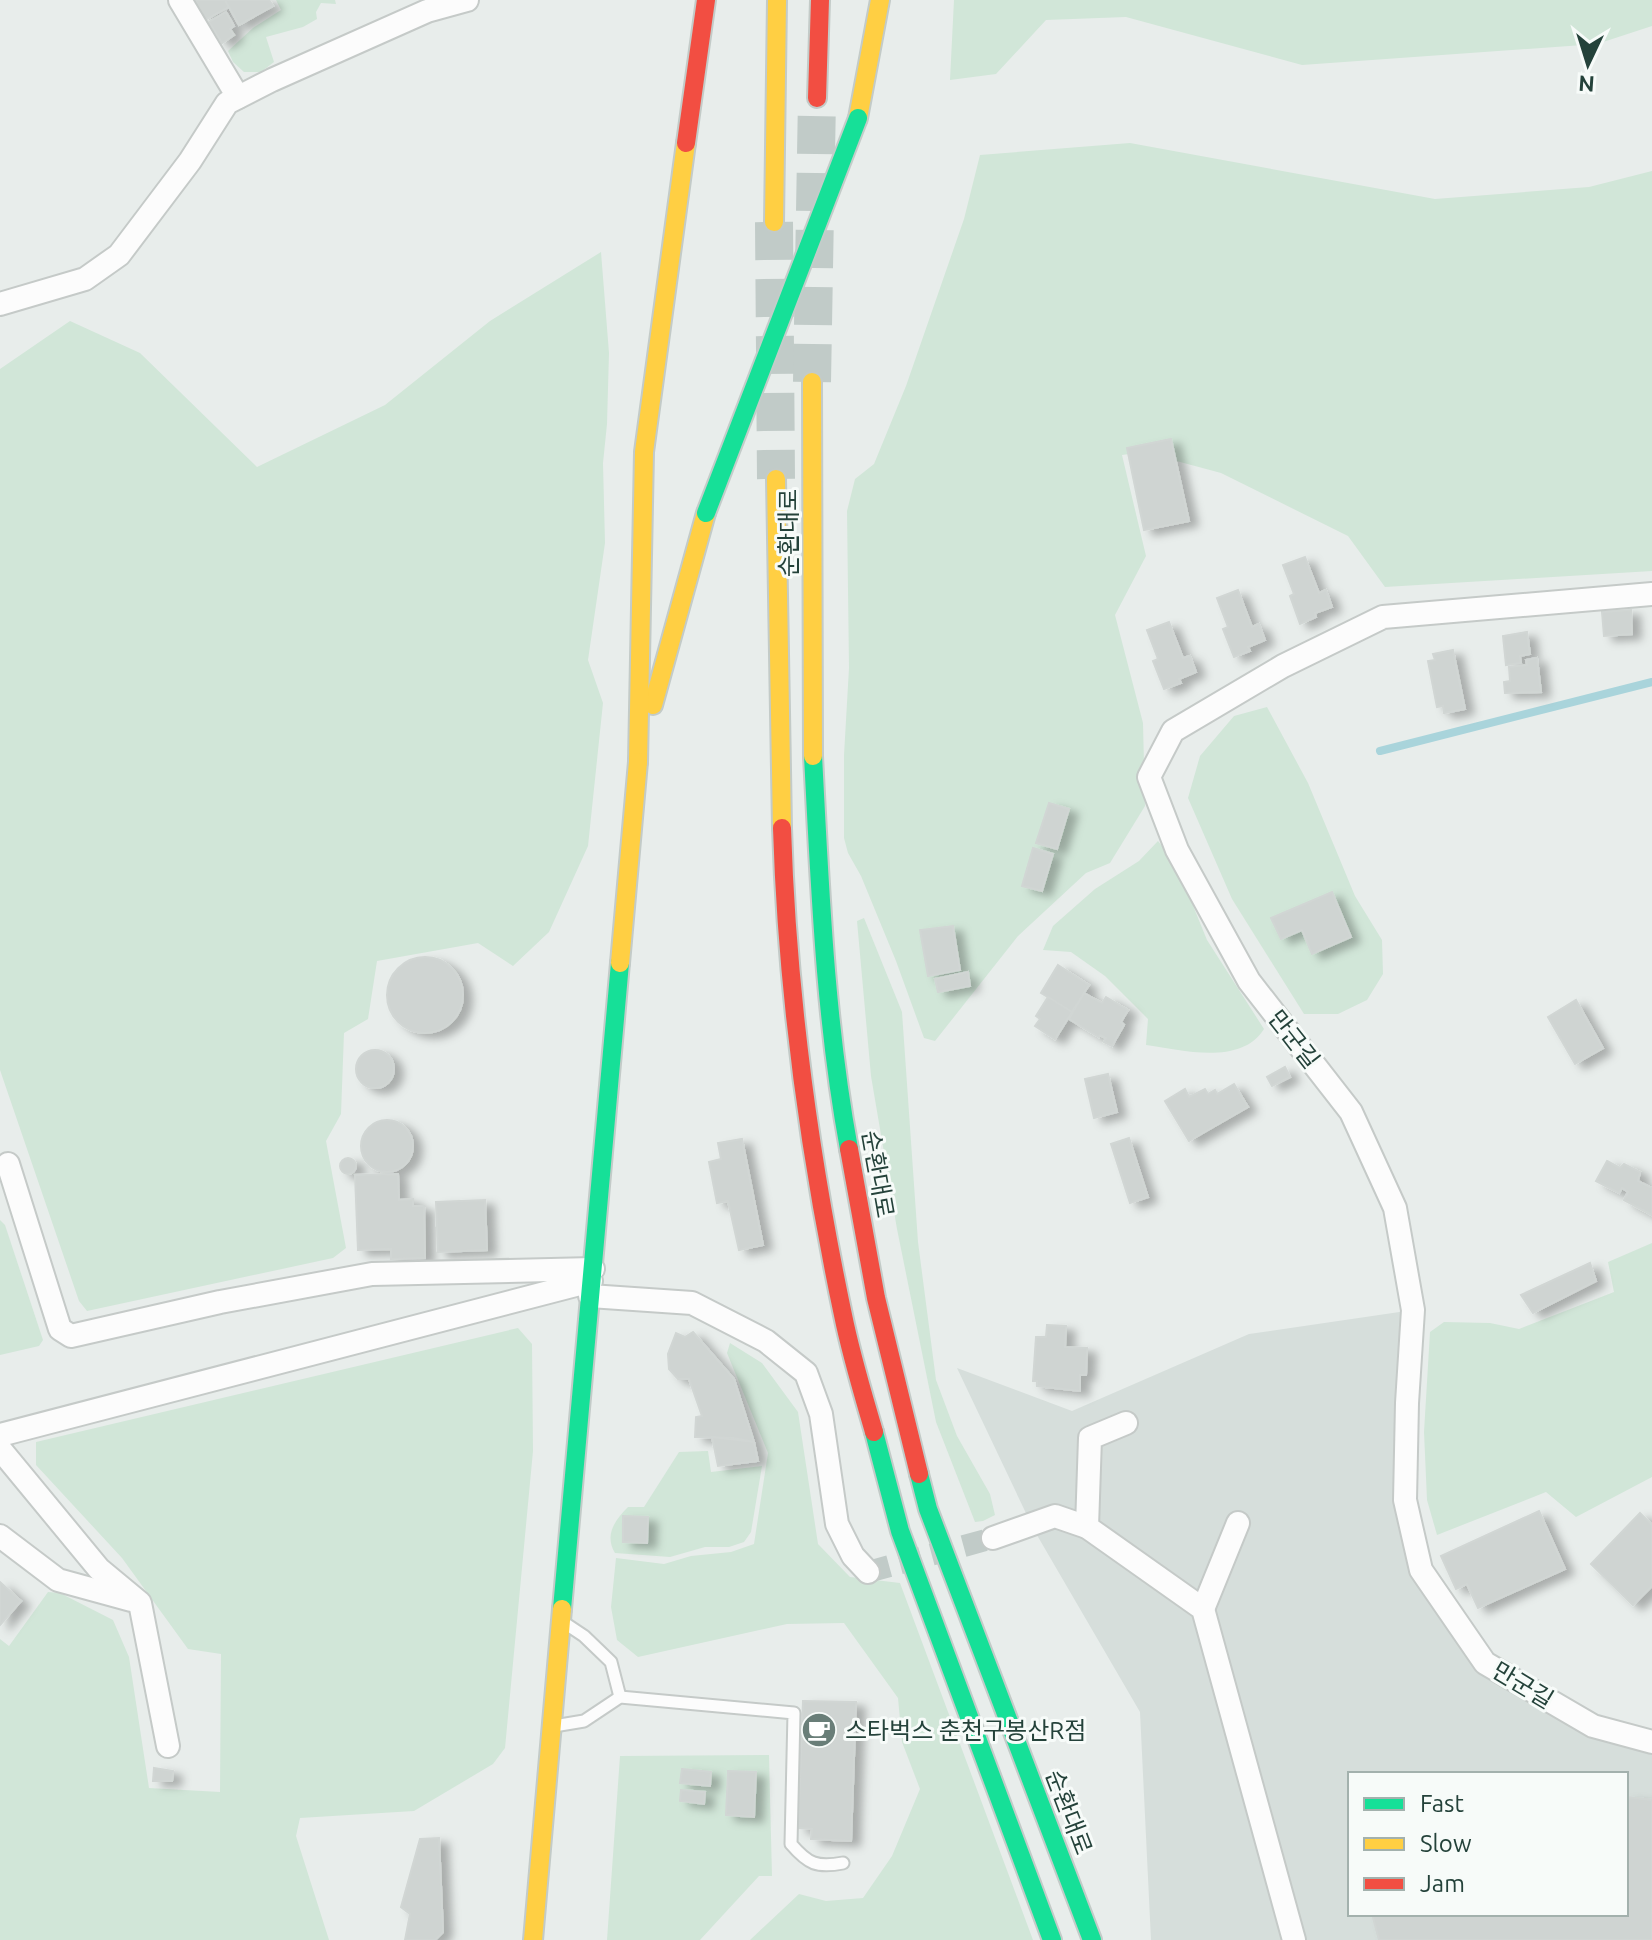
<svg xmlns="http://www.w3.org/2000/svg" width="1652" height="1940" font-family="Ubuntu,'Noto Sans KR',sans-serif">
	<defs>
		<filter id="shadow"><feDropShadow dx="9" dy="5" stdDeviation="4" flood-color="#0004"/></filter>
	</defs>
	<rect width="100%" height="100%" fill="#e8edeb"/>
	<!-- built -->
	<path fill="#d6dedb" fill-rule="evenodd" d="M1413,1310L1407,1403L1421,1570L1485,1663L1652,1742V1940H1151L1140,1712L1034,1530L957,1368L1072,1411L1249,1334ZM1350,1774H1626V1914H1350Z"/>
	<!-- green -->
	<g fill="#d1e6d8">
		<polygon points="276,0 335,0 336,4 321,3 316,12 317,19 303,27 266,37 274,62 261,72 244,72 233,62 228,51 253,28 281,10"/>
		<polygon points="954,0 1652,0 1652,26 1597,44 1302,65 1126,17 1046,20 996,74 950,80"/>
		<polygon points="1130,143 1435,199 1589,187 1652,171 1652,571 1385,587 1348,536 1221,473 1143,452 1122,455 1146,556 1115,615 1143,723 1145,806 1110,863 1086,873 1018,936 935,1041 924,1038 896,961 861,876 848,853 844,838 844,755 849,668 847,511 855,479 874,464 906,386 964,219 980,155"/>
		<polygon points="601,252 609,353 607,424 603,463 605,543 588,660 603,703 588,846 549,932 513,966 478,943 377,961 368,1019 344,1033 341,1114 326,1141 346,1248 333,1258 87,1311 79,1301 0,1070 0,369 70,321 140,353 257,467 385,405 490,321"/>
		<polygon points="1267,707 1308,783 1355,896 1382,940 1383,974 1367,1000 1338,1014 1304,1014 1232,899 1188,798 1200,756 1234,716"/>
		<path d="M1158,841L1176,864L1207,940L1264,1029C1241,1066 1182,1050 1146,1045L1148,1019L1105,976L1071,952L1043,950L1053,926L1095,889L1139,861Z"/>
		<polygon points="864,918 902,1012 918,1242 936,1380 957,1436 990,1494 995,1515 983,1521 975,1522 936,1422 897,1229 871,1076 857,921"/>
		<polygon points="0,1220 5,1225 43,1340 39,1346 0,1355"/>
		<polygon points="1652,1243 1652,1477 1576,1517 1546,1492 1437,1535 1427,1500 1424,1432 1430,1332 1444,1322 1490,1323 1519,1329 1614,1292 1608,1262"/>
		<polygon points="518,1328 532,1344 533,1451 505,1748 493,1764 414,1811 300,1818 296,1836 329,1940 0,1940 0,1639 9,1646 48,1592 60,1593 113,1620 129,1657 149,1788 220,1792 221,1654 188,1649 122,1558 36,1465 36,1442"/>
		<polygon points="730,1343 762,1363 798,1412 818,1544 850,1577 900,1583 1033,1940 750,1940 799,1894 826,1901 863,1898 892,1856 920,1789 902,1742 898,1698 844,1623 787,1624 638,1657 617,1640 611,1607 616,1558 664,1564 691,1556 731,1552 754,1544 768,1453 727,1353"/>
		<path d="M708,1451L711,1472L762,1466L751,1532L744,1542L729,1547H705L670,1557L615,1553C604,1535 615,1520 628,1507H644L679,1452Z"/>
		<polygon points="769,1755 772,1876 759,1876 700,1940 607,1940 620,1756"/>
	</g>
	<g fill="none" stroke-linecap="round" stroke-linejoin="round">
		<!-- stream -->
		<polyline stroke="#a9d4db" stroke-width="8" points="1380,751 1652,682"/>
	</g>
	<!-- building -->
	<g fill="#cfd4d2" stroke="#d1d6d4" stroke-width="2" filter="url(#shadow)">
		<polygon points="195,0 225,0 229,7 205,20"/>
		<polygon points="225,0 269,0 273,6 239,25"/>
		<polygon points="226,12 234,26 230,29 234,35 222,43 209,22"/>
		<polygon points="1171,439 1189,521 1144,530 1127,448"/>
		<polygon points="1305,557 1319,593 1326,590 1332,607 1315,613 1316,617 1300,624 1290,596 1294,594 1283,565"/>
		<polygon points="1238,590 1252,627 1259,624 1265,640 1248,647 1250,651 1234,657 1223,629 1228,627 1217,598"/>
		<polygon points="1631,610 1632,634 1604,636 1602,612"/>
		<polygon points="1169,622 1183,658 1190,656 1196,672 1179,679 1181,683 1164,689 1153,661 1158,659 1147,630"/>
		<polygon points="1527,632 1530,654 1520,656 1521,663 1506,665 1503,636"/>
		<polygon points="1453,650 1465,709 1444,713 1443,706 1437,707 1428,661 1435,660 1433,654"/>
		<polygon points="1537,658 1541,692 1505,693 1504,682 1510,681 1509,667 1527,665 1526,660"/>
		<polygon points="1049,803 1069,809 1057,849 1036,843"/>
		<polygon points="1033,848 1053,854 1042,891 1022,886"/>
		<polygon points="1332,892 1351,937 1312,954 1302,930 1281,939 1271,918"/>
		<polygon points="953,926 960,970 928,976 920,930"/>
		<circle cx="425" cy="995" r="38"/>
		<polygon points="1058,965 1089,985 1072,1012 1041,993"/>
		<polygon points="968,972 970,986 938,992 935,979"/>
		<polygon points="1084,993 1102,1003 1106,997 1128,1010 1121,1022 1124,1025 1112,1046 1104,1042 1106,1038 1100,1035 1099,1037 1069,1019"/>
		<polygon points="1048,997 1072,1012 1055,1039 1035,1026 1040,1019 1036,1016"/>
		<polygon points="1576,1000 1603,1048 1575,1064 1548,1017"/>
		<circle cx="375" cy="1069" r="19"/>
		<polygon points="1285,1067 1290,1077 1272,1086 1267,1077"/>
		<polygon points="1108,1074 1117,1112 1094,1118 1085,1079"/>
		<polygon points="1234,1084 1248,1107 1189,1141 1165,1101 1185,1089 1189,1097 1205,1089 1208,1094 1215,1090 1217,1094"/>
		<circle cx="387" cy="1146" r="26"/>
		<polygon points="1129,1138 1148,1197 1130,1203 1111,1144"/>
		<polygon points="742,1139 763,1245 739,1250 728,1201 717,1203 709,1162 721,1159 718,1143"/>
		<circle cx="348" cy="1166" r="8"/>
		<polygon points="1607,1161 1620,1168 1624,1164 1640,1172 1638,1181 1652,1188 1652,1215 1624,1200 1628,1192 1622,1188 1619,1193 1596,1181"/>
		<polygon points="398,1174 399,1200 413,1199 413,1206 424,1206 425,1258 391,1259 391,1249 358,1250 355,1175"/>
		<polygon points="485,1200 487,1250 438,1252 436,1202"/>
		<polygon points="1590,1263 1596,1281 1533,1313 1521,1295"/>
		<polygon points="1047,1325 1066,1326 1065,1347 1087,1348 1086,1375 1080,1375 1080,1391 1037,1386 1037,1381 1033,1381 1036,1337 1046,1337"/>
		<polygon points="693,1332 734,1379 754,1442 733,1438 695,1437 696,1417 702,1416 689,1379 678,1379 669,1369 668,1354 676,1333 685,1337"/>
		<polygon points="712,1437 754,1442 758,1461 718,1466"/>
		<polygon points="1539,1511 1565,1569 1478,1608 1467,1584 1456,1589 1441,1556"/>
		<polygon points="1640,1513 1652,1525 1652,1586 1633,1605 1591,1564"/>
		<polygon points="623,1516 648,1517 647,1543 623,1542"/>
		<polygon points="0,1582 21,1601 0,1625"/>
		<polygon points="803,1701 856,1702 851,1841 811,1839 812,1829 798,1828"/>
		<polygon points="154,1768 173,1771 172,1781 153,1781"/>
		<polygon points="682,1769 711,1772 710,1786 680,1783"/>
		<polygon points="728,1771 756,1772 754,1817 726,1815"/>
		<polygon points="681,1790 705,1792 704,1804 680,1801"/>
		<polygon points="1626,1797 1652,1800 1652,1940 1379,1940 1372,1914 1626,1914"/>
		<polygon points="439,1838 443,1932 435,1940 405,1940 410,1914 401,1907 420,1839"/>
	</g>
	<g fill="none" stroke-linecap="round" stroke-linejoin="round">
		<!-- street-tunnel -->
		<polyline stroke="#c1cbc8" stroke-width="22" stroke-dasharray="22 11" stroke-linecap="butt" points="868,1572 993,1538"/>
		<!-- highway-tunnel -->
		<g stroke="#c1cbc8" stroke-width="38" stroke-dasharray="38 19" stroke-linecap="butt">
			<polyline points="774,222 776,479"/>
			<polyline points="812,382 817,98"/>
		</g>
		<!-- lane casing -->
		<g stroke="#c5cac8" stroke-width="15">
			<g id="lane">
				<polyline points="566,1624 584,1636 611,1662 620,1697"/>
				<path d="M554,1726L584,1721L620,1697L794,1713L791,1844C808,1864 817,1868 843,1863"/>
			</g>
		</g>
		<!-- street casing -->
		<g stroke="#c5cac8" stroke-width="26">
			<g id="street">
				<polyline points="180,0 238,97"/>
				<polyline points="0,304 85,279 119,255 190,161 227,103 272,80 427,11 467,0"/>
				<polyline points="1652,594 1383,617 1283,666 1173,731 1149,777 1177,850 1249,981 1351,1112 1395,1208 1413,1310 1407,1403 1405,1500 1421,1570 1485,1663 1593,1726 1652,1742"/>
				<polyline points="8,1164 60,1329 71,1336 220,1302 372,1274 593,1269"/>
				<polyline points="590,1296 692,1303 766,1341 806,1373 821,1414 837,1524 853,1556 868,1572"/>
				<polyline points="1126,1423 1090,1438 1087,1527 1203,1609 1294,1940"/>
				<polyline points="0,1435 591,1281"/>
				<polyline points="0,1449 99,1569 140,1603 168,1746"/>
				<polyline points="0,1536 58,1580 131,1600"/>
				<polyline points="993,1538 1055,1516 1087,1527"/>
				<polyline points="1203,1609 1238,1523"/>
			</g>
		</g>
		<!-- fast casing -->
		<g stroke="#c3cbc8" stroke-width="22">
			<g id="fast">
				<path d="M813,756C820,888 825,1020 849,1149"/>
				<polyline points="874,1432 900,1531 1052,1940"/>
				<polyline points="919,1474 928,1509 1092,1940"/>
				<polyline points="562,1609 620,963"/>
			</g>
		</g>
		<!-- slow casing -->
		<g stroke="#c3cbc8" stroke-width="22">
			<g id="slow">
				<polyline points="858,118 880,0"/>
				<polyline points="774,222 777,0"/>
				<polyline points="812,382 813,756"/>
				<polyline points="776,479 782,828"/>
				<polyline points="653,705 706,513"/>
				<polyline points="638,762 644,452 686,143"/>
				<polyline points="620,963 638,762"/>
				<polyline points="533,1940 562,1609"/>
			</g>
		</g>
		<!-- jam casing -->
		<g stroke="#c3cbc8" stroke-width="22">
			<g id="jam">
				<polyline points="817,98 820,0"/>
				<polyline points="686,143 706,0"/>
				<path d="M782,828C787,992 809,1154 843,1315C851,1355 863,1394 874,1432"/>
				<polyline points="849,1149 876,1298 919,1474"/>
			</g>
		</g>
		<!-- lane -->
		<use href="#lane" stroke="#fcfcfc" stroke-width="11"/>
		<!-- street -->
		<use href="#street" stroke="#fcfcfc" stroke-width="22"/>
		<!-- fast -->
		<use href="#fast" stroke="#16e098" stroke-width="18"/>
		<!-- slow -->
		<use href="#slow" stroke="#ffcf43" stroke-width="18"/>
		<!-- jam -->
		<use href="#jam" stroke="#f24e42" stroke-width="18"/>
		<!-- fast-bridge casing -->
		<g stroke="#c3ccc9" stroke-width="22" stroke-linecap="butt">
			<polyline id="fast-bridge" points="706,513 858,118"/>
		</g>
		<!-- fast-bridge -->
		<use href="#fast-bridge" stroke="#16e098" stroke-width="18"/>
	</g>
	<!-- icons -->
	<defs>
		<g id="cafe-disc" transform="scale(1.8)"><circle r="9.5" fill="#697e78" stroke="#f7fbf9"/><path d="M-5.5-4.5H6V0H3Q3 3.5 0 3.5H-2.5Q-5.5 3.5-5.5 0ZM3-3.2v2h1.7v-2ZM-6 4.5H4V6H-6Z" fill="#fff"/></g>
	</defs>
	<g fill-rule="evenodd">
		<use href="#cafe-disc" x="819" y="1730"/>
	</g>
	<g text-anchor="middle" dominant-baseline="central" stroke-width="6" stroke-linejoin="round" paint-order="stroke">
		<!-- street labels -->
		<g font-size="24" fill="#24423a" stroke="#f7fbf9">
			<text transform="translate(788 533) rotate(-90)">순환대로</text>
			<text transform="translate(1294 1039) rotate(52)">만군길</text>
			<text transform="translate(878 1174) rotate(80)">순환대로</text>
			<text transform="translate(1523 1685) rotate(31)">만군길</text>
			<text transform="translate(1069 1812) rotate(69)">순환대로</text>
		</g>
		<!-- poi labels -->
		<g font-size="24" fill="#24423a" stroke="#f7fbf9" text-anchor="start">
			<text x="845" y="1730">스타벅스 춘천구봉산R점</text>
		</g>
	</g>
	<!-- legend -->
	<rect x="1348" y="1772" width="280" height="144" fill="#f7fbf9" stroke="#a3b1ad" stroke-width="2"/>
	<rect x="1364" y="1798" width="40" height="12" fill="#16e098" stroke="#a3b1ad" stroke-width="2"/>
	<text x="1420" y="1812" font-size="24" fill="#24423a">Fast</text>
	<rect x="1364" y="1838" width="40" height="12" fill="#ffcf43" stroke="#a3b1ad" stroke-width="2"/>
	<text x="1420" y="1852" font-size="24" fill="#24423a">Slow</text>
	<rect x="1364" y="1878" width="40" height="12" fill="#f24e42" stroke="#a3b1ad" stroke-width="2"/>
	<text x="1420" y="1892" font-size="24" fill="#24423a">Jam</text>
	<!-- north arrow -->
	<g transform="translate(1588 64) rotate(184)" stroke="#f7fbf9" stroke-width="6" paint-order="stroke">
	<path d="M0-6L14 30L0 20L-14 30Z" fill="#24423a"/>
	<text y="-12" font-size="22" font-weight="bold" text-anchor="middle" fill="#24423a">N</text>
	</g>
</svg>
